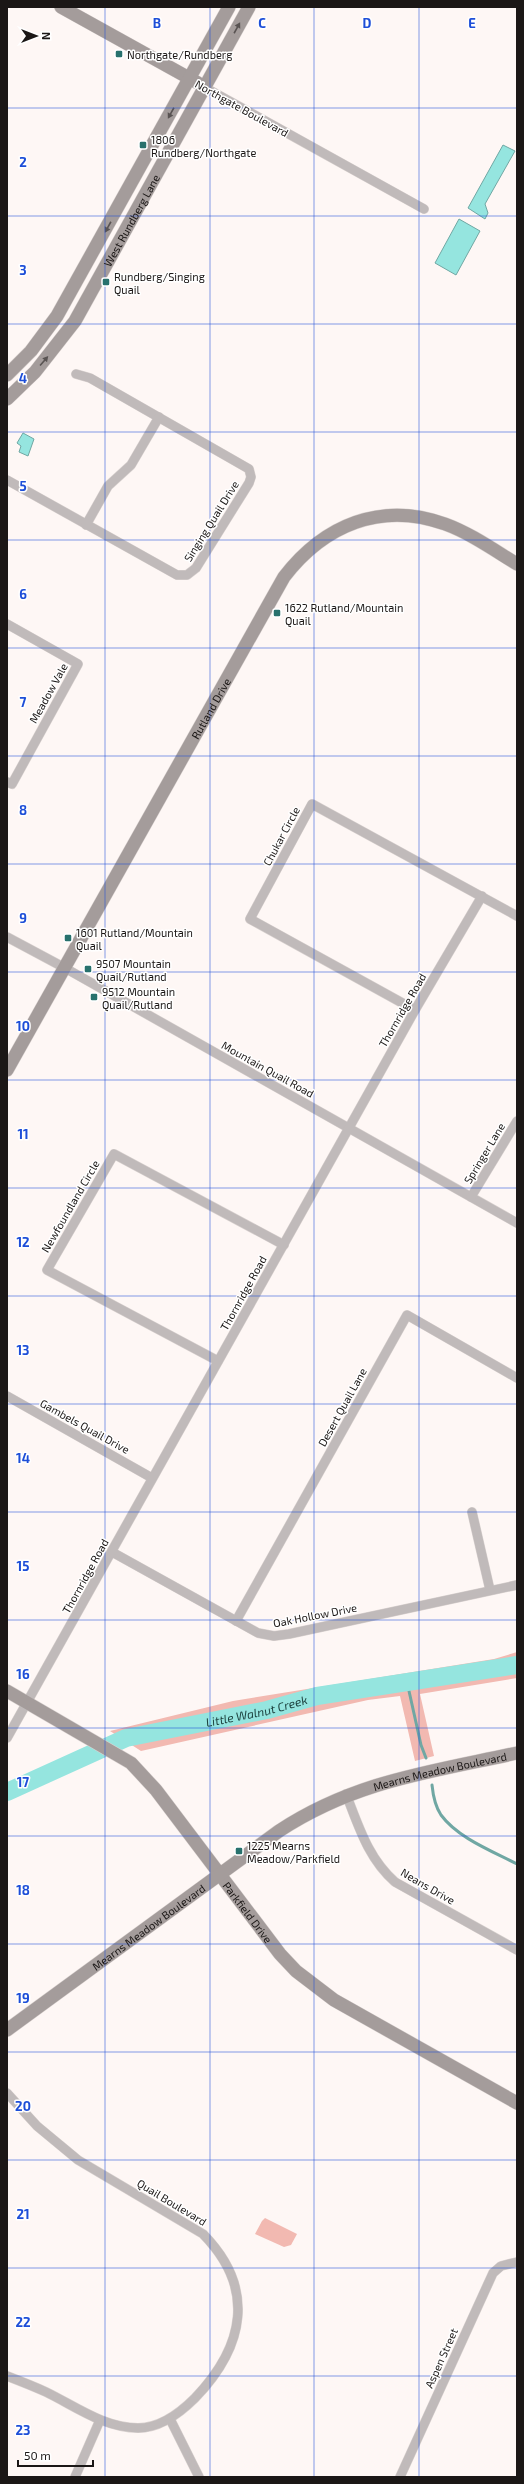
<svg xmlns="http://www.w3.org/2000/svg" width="524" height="2484" font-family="'Exo 2',sans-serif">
	<rect width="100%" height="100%" fill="#fef7f5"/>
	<!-- green -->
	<g fill="#f2b9b1">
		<polygon points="517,1652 517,1678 420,1694 434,1756 415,1761 400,1696 368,1700 141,1751 110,1731 233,1701 494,1659"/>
		<polygon points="265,2218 297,2234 291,2245 284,2247 255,2234 262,2221"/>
	</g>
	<!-- water -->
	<g fill="#95e5df" stroke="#70a7a3">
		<polygon points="503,145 515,151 485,204 488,213 485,219 468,208"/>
		<polygon points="459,219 480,231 456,275 435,263"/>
		<polygon points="23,433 34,439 28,456 19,452 21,446 17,443"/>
	</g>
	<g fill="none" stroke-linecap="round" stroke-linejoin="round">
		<!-- stream -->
		<g stroke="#70a7a3" stroke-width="3">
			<polyline points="407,1682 421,1745 426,1758"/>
			<path d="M432,1785C433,1795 435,1806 441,1815C458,1838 492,1851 517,1864"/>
		</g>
		<!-- river -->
		<path stroke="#95e5df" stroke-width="18" id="s1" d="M7,1792L126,1738L267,1710L317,1696L517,1665"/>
		<!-- street casing -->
		<g stroke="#dad3d1" stroke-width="10">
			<g id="street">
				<polyline points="204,87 424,209"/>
				<polyline points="7,480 177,575 187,575 196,568 249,483 251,477 249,469 90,378 76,374"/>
				<polyline points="86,525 108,486 131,465 159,417"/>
				<polyline points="7,624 78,664 12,784 7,782"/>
				<polyline points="7,937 65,968 517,1223"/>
				<polyline points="415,1010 250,919 312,804 517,916"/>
				<polyline points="471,1197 517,1121"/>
				<polyline points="218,1361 47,1270 114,1154 284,1245"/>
				<polyline points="7,1396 152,1478"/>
				<polyline points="472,1512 490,1590"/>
				<polyline points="112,1552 258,1633 274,1636 289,1634 517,1585"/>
				<polyline points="236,1621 407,1315 517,1378"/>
				<polyline points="7,1738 415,1010 482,896"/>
				<path d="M346,1794C359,1827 368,1858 395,1882L517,1950"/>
				<path d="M7,2093L37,2126L78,2160L203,2234C256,2288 245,2346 195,2398C180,2413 161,2428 138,2428C104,2428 75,2406 46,2392C33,2386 20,2381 7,2376"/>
				<polyline points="170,2419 199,2477"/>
				<polyline points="75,2477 100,2420"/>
				<polyline points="400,2477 493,2273 501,2266 517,2262"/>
			</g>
		</g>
		<!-- secondary casing -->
		<g stroke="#dad3d1" stroke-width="14">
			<g id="secondary">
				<polyline points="61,7 198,83"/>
				<polyline points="7,375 31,351 57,316 229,7"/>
				<path id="s2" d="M7,399L35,372L75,321L249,7"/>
				<path id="s3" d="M7,1070L284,577C324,525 381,501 445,524C470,533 494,550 517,564"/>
				<path id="s4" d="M7,1691L131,1763L156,1790L280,1954L296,1971L334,2000L517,2103"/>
				<path id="s5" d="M7,2030L279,1831C355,1781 430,1772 517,1753"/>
			</g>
		</g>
		<!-- street -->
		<use href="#street" stroke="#c0baba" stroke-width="9"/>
		<!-- secondary -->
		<use href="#secondary" stroke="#a49c9b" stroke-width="13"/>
	</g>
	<!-- one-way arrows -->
	<defs><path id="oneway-solid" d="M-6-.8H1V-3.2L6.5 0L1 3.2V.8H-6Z"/></defs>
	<g fill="#595352">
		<use href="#oneway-solid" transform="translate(237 28) rotate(-61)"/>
		<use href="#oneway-solid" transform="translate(171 113) rotate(119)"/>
		<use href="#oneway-solid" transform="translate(108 227) rotate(119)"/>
		<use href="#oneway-solid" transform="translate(44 361) rotate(-49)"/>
	</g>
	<!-- grid -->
	<path fill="none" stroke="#1d4ed8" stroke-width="1" stroke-opacity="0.55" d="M105,7V2477M210,7V2477M314,7V2477M419,7V2477M7,108H517M7,216H517M7,324H517M7,432H517M7,540H517M7,648H517M7,756H517M7,864H517M7,972H517M7,1080H517M7,1188H517M7,1296H517M7,1404H517M7,1512H517M7,1620H517M7,1728H517M7,1836H517M7,1944H517M7,2052H517M7,2160H517M7,2268H517M7,2376H517"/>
	<!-- markers -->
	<g fill="#28716d" stroke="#fff" stroke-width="1.5">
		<rect x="115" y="50" width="8" height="8" rx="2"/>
		<rect x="139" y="141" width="8" height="8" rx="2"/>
		<rect x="102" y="278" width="8" height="8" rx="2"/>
		<rect x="273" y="609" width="8" height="8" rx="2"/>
		<rect x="64" y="934" width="8" height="8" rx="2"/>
		<rect x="84" y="965" width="8" height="8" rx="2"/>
		<rect x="90" y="993" width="8" height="8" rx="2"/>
		<rect x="235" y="1847" width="8" height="8" rx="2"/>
	</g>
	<g text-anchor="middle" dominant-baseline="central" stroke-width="3" stroke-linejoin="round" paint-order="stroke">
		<!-- poi labels -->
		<g font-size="11" fill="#1b1716" stroke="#fff" text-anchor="start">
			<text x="127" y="54">Northgate/Rundberg</text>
			<text x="151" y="139">1806<tspan x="151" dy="13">Rundberg/Northgate</tspan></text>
			<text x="114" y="276">Rundberg/Singing<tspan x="114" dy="13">Quail</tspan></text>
			<text x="285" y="607">1622 Rutland/Mountain<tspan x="285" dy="13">Quail</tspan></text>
			<text x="76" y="932">1601 Rutland/Mountain<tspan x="76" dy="13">Quail</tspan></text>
			<text x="96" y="963">9507 Mountain<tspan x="96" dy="13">Quail/Rutland</tspan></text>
			<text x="102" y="991">9512 Mountain<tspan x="102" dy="13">Quail/Rutland</tspan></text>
			<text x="247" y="1845">1225 Mearns<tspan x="247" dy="13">Meadow/Parkfield</tspan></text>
		</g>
		<!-- street labels -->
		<g font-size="11" fill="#1b1716" stroke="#fff">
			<text transform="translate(242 108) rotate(29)">Northgate Boulevard</text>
			<text stroke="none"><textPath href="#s2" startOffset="219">West Rundberg Lane</textPath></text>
			<text transform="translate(211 521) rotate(-58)">Singing Quail Drive</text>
			<text transform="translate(48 693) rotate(-61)">Meadow Vale</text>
			<text stroke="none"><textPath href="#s3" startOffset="415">Rutland Drive</textPath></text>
			<text transform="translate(281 836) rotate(-62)">Chukar Circle</text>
			<text transform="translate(402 1010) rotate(-60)">Thornridge Road</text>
			<text transform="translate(268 1069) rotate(29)">Mountain Quail Road</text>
			<text transform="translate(484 1153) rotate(-59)">Springer Lane</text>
			<text transform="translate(70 1206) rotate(-60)">Newfoundland Circle</text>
			<text transform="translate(243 1293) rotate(-61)">Thornridge Road</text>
			<text transform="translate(342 1407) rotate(-61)">Desert Quail Lane</text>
			<text transform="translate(85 1426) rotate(29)">Gambels Quail Drive</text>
			<text transform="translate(85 1576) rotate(-61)">Thornridge Road</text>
			<text transform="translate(315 1615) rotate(-11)">Oak Hollow Drive</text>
			<text stroke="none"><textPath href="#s5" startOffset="510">Mearns Meadow Boulevard</textPath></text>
			<text transform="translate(428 1886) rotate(30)">Neans Drive</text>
			<text stroke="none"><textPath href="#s4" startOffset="333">Parkfield Drive</textPath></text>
			<text stroke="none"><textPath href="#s5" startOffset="175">Mearns Meadow Boulevard</textPath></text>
			<text transform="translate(172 2202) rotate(31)">Quail Boulevard</text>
			<text transform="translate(441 2358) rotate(-66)">Aspen Street</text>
		</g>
		<!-- water labels -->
		<g font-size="12" font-style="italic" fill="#1e4441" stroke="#fff">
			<text stroke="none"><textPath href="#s1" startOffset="264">Little Walnut Creek</textPath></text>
		</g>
	</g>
	<g font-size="13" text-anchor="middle" font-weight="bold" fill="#1d4ed8" stroke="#fff" stroke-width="3" stroke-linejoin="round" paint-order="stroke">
		<text x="157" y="28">B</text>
		<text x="262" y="28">C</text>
		<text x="367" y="28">D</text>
		<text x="472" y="28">E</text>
		<text x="23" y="167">2</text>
		<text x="23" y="275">3</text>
		<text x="23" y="383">4</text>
		<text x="23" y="491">5</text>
		<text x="23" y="599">6</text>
		<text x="23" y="707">7</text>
		<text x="23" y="815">8</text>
		<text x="23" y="923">9</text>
		<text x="23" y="1031">10</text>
		<text x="23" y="1139">11</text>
		<text x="23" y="1247">12</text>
		<text x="23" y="1355">13</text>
		<text x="23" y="1463">14</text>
		<text x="23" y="1571">15</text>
		<text x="23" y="1679">16</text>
		<text x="23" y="1787">17</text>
		<text x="23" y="1895">18</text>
		<text x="23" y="2003">19</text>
		<text x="23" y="2111">20</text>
		<text x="23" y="2219">21</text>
		<text x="23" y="2327">22</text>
		<text x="23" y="2435">23</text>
	</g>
	<!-- border -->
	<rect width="524" height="2484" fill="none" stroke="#1b1716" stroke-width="16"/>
	<!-- north arrow -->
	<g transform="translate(36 36) rotate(90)" stroke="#ffffff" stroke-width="3" paint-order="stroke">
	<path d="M0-3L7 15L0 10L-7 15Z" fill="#1b1716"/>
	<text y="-6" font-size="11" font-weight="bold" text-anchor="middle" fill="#1b1716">N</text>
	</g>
	<!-- scale -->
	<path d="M18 2460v6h75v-6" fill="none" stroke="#1b1716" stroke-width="2"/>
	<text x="24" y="2460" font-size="12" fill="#1b1716" stroke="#ffffff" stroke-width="3" paint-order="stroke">50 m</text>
</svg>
